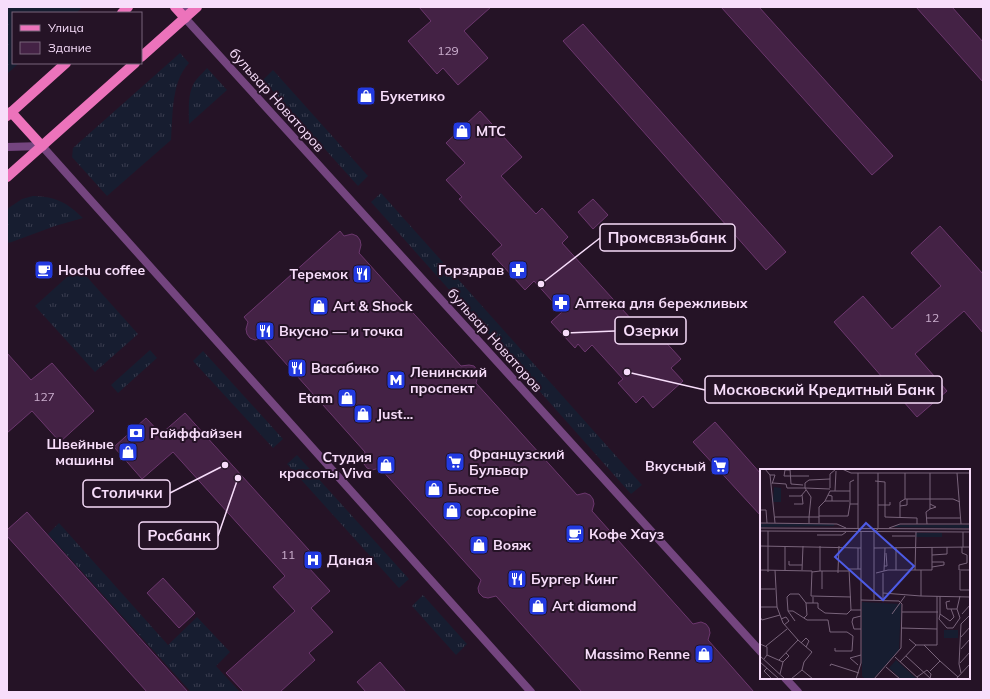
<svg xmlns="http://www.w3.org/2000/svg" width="990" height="699" font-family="Mulish,sans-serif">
	<defs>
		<pattern id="grass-tufts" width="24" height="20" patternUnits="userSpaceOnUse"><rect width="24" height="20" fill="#171d30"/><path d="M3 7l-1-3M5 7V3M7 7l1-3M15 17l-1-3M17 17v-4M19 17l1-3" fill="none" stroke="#3a3d4f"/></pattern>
	</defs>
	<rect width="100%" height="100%" fill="#251326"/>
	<!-- grass -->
	<g fill="url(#grass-tufts)">
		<polygon points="7,7 83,7 76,13 13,13 13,63 19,63 7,74"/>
		<path d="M180,53L189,63C171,82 173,115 171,140L107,196L72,157L73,148Z"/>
		<path d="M207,68L227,90L189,124C189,110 187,92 196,80C199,76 204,72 207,68Z"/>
		<polygon points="273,70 368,176 358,186 263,80"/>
		<polygon points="381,193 642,485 631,494 371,202"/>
		<path d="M33,196C57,197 66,202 83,218L55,226L9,243L7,241V209L22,199Z"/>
		<polygon points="78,267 138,334 95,372 35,306"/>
		<polygon points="150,350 157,358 118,393 111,385"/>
		<polygon points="203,351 283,439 273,448 193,361"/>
		<polygon points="297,455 409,579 399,588 287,464"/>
		<polygon points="59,523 168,645 197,617 230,652 216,666 240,692 191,692 48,534"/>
		<polygon points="423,595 467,644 456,655 412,606"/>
	</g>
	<!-- building -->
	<g fill="#442245" stroke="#6c376e">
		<polygon points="419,7 491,7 464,31 488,58 458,85 443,68 437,74 408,41 431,21"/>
		<polygon points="721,7 759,7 893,156 872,175"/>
		<polygon points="916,7 952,7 983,42 983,82"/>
		<polygon points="583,24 786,252 766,270 563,41"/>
		<polygon points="480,111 522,157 501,176 536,214 542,208 568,237 562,243 632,320 635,318 657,342 662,338 681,359 671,368 683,381 653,408 643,396 636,403 618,383 623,379 592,345 585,352 578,344 575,348 551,322 562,312 534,281 525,290 492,254 502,245 459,199 462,197 446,180 465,163 446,143"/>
		<polygon points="593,199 608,215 593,229 578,212"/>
		<polygon points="940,226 983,274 983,333 964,311 915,354 947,391 917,417 834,322 863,296 892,329 941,286 911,253"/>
		<polygon points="340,231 344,236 352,234 357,236 360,240 361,245 359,253 461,366 469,365 474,366 477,370 478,375 476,383 577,495 585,493 590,495 593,499 594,504 592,511 693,624 701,622 706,624 709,628 710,633 708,640 754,692 582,692 496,596 488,598 483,597 479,593 478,588 481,580 380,468 372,470 367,468 364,464 363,459 365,452 263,338 255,340 250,338 247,334 246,329 248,322 244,317"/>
		<polygon points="7,353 31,380 52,363 94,411 60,442 32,411 7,433"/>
		<polygon points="185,413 318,560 309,568 330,591 311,608 333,632 309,653 315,660 280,692 244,692 226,673 295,611 273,587 285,576 173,452 142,479 114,447 146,418 161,434"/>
		<polygon points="715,422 761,474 761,516 693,442"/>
		<polygon points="27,512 188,692 147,692 7,536 7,530"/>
		<polygon points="163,578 195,613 179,628 147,593"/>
		<polygon points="380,662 406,692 366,692 357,682"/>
	</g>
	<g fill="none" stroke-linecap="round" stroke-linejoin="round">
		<!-- tertiary -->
		<g stroke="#74457f" stroke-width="8">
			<polyline points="187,7 185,18 761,652"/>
			<polyline points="7,147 42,146 531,692"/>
			<polyline points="785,678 798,692"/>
		</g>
		<!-- primary -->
		<g stroke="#ec73bb" stroke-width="10">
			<polyline points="175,7 185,18"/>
			<polyline points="122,13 128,7"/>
			<polyline points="141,57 197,7"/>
			<polyline points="11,112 42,146"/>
			<polyline points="7,116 66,63"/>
			<polyline points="7,177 135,63"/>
		</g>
	</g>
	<!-- icons -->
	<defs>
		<g id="shop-square" transform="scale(1)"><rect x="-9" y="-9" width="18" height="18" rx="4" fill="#223ae1" stroke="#251326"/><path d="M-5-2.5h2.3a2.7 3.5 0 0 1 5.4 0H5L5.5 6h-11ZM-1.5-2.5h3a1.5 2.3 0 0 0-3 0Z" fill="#fff"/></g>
		<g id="cafe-square" transform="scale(1)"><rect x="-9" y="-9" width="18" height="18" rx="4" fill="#223ae1" stroke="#251326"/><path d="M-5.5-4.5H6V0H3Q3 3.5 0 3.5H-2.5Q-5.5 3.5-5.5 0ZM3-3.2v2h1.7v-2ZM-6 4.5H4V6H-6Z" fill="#fff"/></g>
		<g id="pharmacy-square" transform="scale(1)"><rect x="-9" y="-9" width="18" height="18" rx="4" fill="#223ae1" stroke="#251326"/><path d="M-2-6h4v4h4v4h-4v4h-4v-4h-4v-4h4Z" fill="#fff"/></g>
		<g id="restaurant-square" transform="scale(1)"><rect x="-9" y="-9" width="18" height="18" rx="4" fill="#223ae1" stroke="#251326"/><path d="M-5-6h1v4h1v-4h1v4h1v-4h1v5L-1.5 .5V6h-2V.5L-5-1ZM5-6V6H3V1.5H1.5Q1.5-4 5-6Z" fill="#fff"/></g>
		<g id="metro-square" transform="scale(1)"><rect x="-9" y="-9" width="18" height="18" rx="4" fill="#223ae1" stroke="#251326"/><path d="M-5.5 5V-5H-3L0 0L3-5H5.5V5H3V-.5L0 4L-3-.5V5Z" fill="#fff"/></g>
		<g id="bank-square" transform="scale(1)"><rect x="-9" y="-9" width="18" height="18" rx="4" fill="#223ae1" stroke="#251326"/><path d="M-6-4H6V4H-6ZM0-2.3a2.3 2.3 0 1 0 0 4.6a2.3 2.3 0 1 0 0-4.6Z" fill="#fff"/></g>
		<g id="supermarket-square" transform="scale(1)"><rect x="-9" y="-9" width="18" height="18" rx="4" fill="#223ae1" stroke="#251326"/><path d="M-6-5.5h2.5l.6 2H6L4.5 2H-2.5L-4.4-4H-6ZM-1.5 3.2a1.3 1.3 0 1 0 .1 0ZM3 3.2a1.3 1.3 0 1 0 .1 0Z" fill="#fff"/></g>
		<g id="hospital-square" transform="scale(1)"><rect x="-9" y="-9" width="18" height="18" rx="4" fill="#223ae1" stroke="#251326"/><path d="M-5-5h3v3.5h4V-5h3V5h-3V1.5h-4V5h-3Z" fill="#fff"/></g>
	</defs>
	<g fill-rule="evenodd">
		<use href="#shop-square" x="366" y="96"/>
		<use href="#shop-square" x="462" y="131"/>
		<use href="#cafe-square" x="44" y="270"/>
		<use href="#pharmacy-square" x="518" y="270"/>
		<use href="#restaurant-square" x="362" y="274"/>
		<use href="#pharmacy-square" x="561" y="303"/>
		<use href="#shop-square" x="319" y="306"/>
		<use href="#restaurant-square" x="265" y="331"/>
		<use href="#restaurant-square" x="297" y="368"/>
		<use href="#metro-square" x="396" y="380"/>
		<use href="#shop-square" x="347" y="398"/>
		<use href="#shop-square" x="363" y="414"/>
		<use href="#bank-square" x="136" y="433"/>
		<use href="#shop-square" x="128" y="452"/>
		<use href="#supermarket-square" x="455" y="462"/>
		<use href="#shop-square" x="386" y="465"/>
		<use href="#supermarket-square" x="720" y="466"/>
		<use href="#shop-square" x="434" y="489"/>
		<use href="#shop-square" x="452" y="511"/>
		<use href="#cafe-square" x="575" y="534"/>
		<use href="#shop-square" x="479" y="545"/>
		<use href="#hospital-square" x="313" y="560"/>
		<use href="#restaurant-square" x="517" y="579"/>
		<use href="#shop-square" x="538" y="606"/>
		<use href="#shop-square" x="704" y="654"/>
	</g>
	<g text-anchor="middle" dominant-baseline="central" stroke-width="4" stroke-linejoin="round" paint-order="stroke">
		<!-- number labels -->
		<g font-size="12" fill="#caaecd">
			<text x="448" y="50">129</text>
			<text x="932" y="317">12</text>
			<text x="44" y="396">127</text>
			<text x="288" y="554">11</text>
		</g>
		<!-- poi labels -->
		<g font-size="14" font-weight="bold" fill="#f7ddfa" stroke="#251326" text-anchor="start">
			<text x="380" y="96">Букетико</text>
			<text x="476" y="131">МТС</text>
			<text x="58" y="270">Hochu coffee</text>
			<text x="504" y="270" text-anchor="end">Горздрав</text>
			<text x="348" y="274" text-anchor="end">Теремок</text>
			<text x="575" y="303">Аптека для бережливых</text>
			<text x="333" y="306">Art &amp; Shock</text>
			<text x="279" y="331">Вкусно — и точка</text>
			<text x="311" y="368">Васабико</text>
			<text x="410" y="372">Ленинский<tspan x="410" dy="16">проспект</tspan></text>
			<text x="333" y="398" text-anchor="end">Etam</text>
			<text x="377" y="414">Just...</text>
			<text x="150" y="433">Райффайзен</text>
			<text x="114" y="444" text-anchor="end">Швейные<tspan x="114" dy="16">машины</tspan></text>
			<text x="469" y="454">Французский<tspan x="469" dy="16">Бульвар</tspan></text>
			<text x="372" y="457" text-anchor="end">Студия<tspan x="372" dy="16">красоты Viva</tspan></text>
			<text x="706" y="466" text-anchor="end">Вкусный</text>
			<text x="448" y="489">Бюстье</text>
			<text x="466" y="511">cop.copine</text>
			<text x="589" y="534">Кофе Хауз</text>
			<text x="493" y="545">Вояж</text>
			<text x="327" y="560">Даная</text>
			<text x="531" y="579">Бургер Кинг</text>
			<text x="552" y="606">Art diamond</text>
			<text x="690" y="654" text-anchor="end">Massimo Renne</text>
		</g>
		<!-- street labels -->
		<g font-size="14" fill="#f7ddfa" stroke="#251326">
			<text transform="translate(277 100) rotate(48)">бульвар Новаторов</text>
			<text transform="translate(495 340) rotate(48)">бульвар Новаторов</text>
		</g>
	</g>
	<!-- overview -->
	<g transform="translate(760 469)">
		<rect width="210" height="210" fill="#251326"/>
		<path d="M137,56H210V59L133,58ZM156,64H182V68H156Z" fill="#171d30"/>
		<path d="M0,55H74V57L0,58ZM102,133L141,135L139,181L113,210H105L102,207ZM136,191L157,210H141L129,199Z" fill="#171d30"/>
		<path d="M14,18L21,19V33H13ZM184,161H198V169H184Z" fill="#171d30"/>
		<path fill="none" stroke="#79647b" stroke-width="1" d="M5,0L10,6H15L12,15M30,0L31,15L43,16M82,0L91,4H210M30,1H25L24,7H49M145,4V30M197,4L201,55M10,6L15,54M70,10L49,11L45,14V19L70,20M115,12L125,13V48L157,49V55M13,14L26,15L27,19H45L51,28L49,48H15M70,19V5L76,0M75,22L76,2M68,26L72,27V32H65L70,22H90M29,27H41L46,21M72,32H89M34,35H43L42,26M90,35V13L94,11M118,36H130V33M140,37L147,36V30M170,40L176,38L170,35M0,41H6L7,54M59,47H88L90,35H98M140,48V33L145,30H193L200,33M166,49H200M0,54L77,55L86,59M49,54V48H59M59,54V38L65,32M167,55L166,43L170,40V4M0,59L210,60M129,59L140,55H210M0,62L210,63M8,62V103M57,66H82L86,63M132,67H155M0,77L101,79M79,77L78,102H89M172,78V98M202,78V84L207,86V94L199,96V101H210M203,78V63M114,79L210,78M172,86L187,85V78M29,92V96H42M124,97H127L126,84M98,100V79M0,101L52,102M25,101V77M42,101L43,77M136,101V78M155,101L156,63M52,102L51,127L91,128M60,102H78V104M124,102L125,79M200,102V121H210M52,103L60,102V77M116,104L128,101H172V98L184,96V93H172M123,104V129M0,120H15M62,120V102M123,124L161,127V101M161,127L210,128M180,127V145L190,152L194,148L191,140M101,131L139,132L142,135L141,179L114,210M114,131V63L118,60V4M190,132L186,133L187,140H197L200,127M46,134H53V128M53,134H58V139L65,144L87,145L91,141H101M0,138H17L15,101M17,138L23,154L38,171L19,191M91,141L89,100H101M28,142H33L47,151H68L70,163H87L93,167L92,182H75V179M142,143H178M132,145L145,127M180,145L179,150L187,159H193L200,149L197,140M202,145L210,136M0,148L2,151L20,146M21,150L26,148L29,152L24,156M35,152L28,142L27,128L30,125H39L46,134L47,146L44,149M141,159L177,160M101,160H94L92,153L93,149L101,147M201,168L210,158M149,170L156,176H177V127M41,174L46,169L49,172L46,178M0,175L7,178V186M164,176L180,192L170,202M6,177L27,160M201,180L210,170M0,187L25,210M146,187L171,210M135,188L159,210M4,190L7,186L23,193L20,205M180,192L198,208M0,193L19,210M23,193L29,187L26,184M140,193L156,176M200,194L210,183M98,196L90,189L101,186M70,197L71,195L99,204M126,198L140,210M7,199L4,202L12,210M42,201L53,210M201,204L199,195L201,155L210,146M157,208L167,201L171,205L170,210M31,210L42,201L44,193L52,183L38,171M96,210L101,194V63L98,60V4M196,210L210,195"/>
		<path fill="#4d5be6" fill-opacity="0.15" stroke="#4d5be6" stroke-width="2" d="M106,54L154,97L123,131L75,88Z"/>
		<rect width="210" height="210" fill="none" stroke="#f7ddfa" stroke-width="2"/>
	</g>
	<!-- callouts -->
	<path fill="none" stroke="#f7ddfa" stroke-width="1.5" d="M541 284L600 238M566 333L615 331M627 372L705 390M225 465L170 493M238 478L218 536"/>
	<g fill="#f7ddfa" stroke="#251326" stroke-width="1.5">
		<circle cx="541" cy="284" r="4"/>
		<circle cx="566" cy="333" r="4"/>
		<circle cx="627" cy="372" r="4"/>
		<circle cx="225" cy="465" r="4"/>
		<circle cx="238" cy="478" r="4"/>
	</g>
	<g fill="#251326" stroke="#f7ddfa" stroke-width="1.5">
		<rect x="600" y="224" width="135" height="27" rx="4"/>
		<rect x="615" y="317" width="71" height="27" rx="4"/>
		<rect x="705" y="376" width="237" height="27" rx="4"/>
		<rect x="83" y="480" width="87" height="27" rx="4"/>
		<rect x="139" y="522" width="79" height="27" rx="4"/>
	</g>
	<g font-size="15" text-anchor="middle" font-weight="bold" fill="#f7ddfa">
		<text x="667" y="243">Промсвязьбанк</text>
		<text x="651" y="336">Озерки</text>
		<text x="824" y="395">Московский Кредитный Банк</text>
		<text x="127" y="498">Столички</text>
		<text x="179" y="541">Росбанк</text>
	</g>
	<!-- border -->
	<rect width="990" height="699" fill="none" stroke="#f7ddfa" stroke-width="16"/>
	<!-- legend -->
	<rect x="12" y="12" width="130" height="52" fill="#251326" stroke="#79647b"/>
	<rect x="20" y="25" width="20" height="6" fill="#ec73bb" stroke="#79647b"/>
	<text x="48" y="32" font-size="12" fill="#f7ddfa">Улица</text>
	<rect x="20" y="42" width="20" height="12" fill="#442245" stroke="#79647b"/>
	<text x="48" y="52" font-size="12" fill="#f7ddfa">Здание</text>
</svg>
